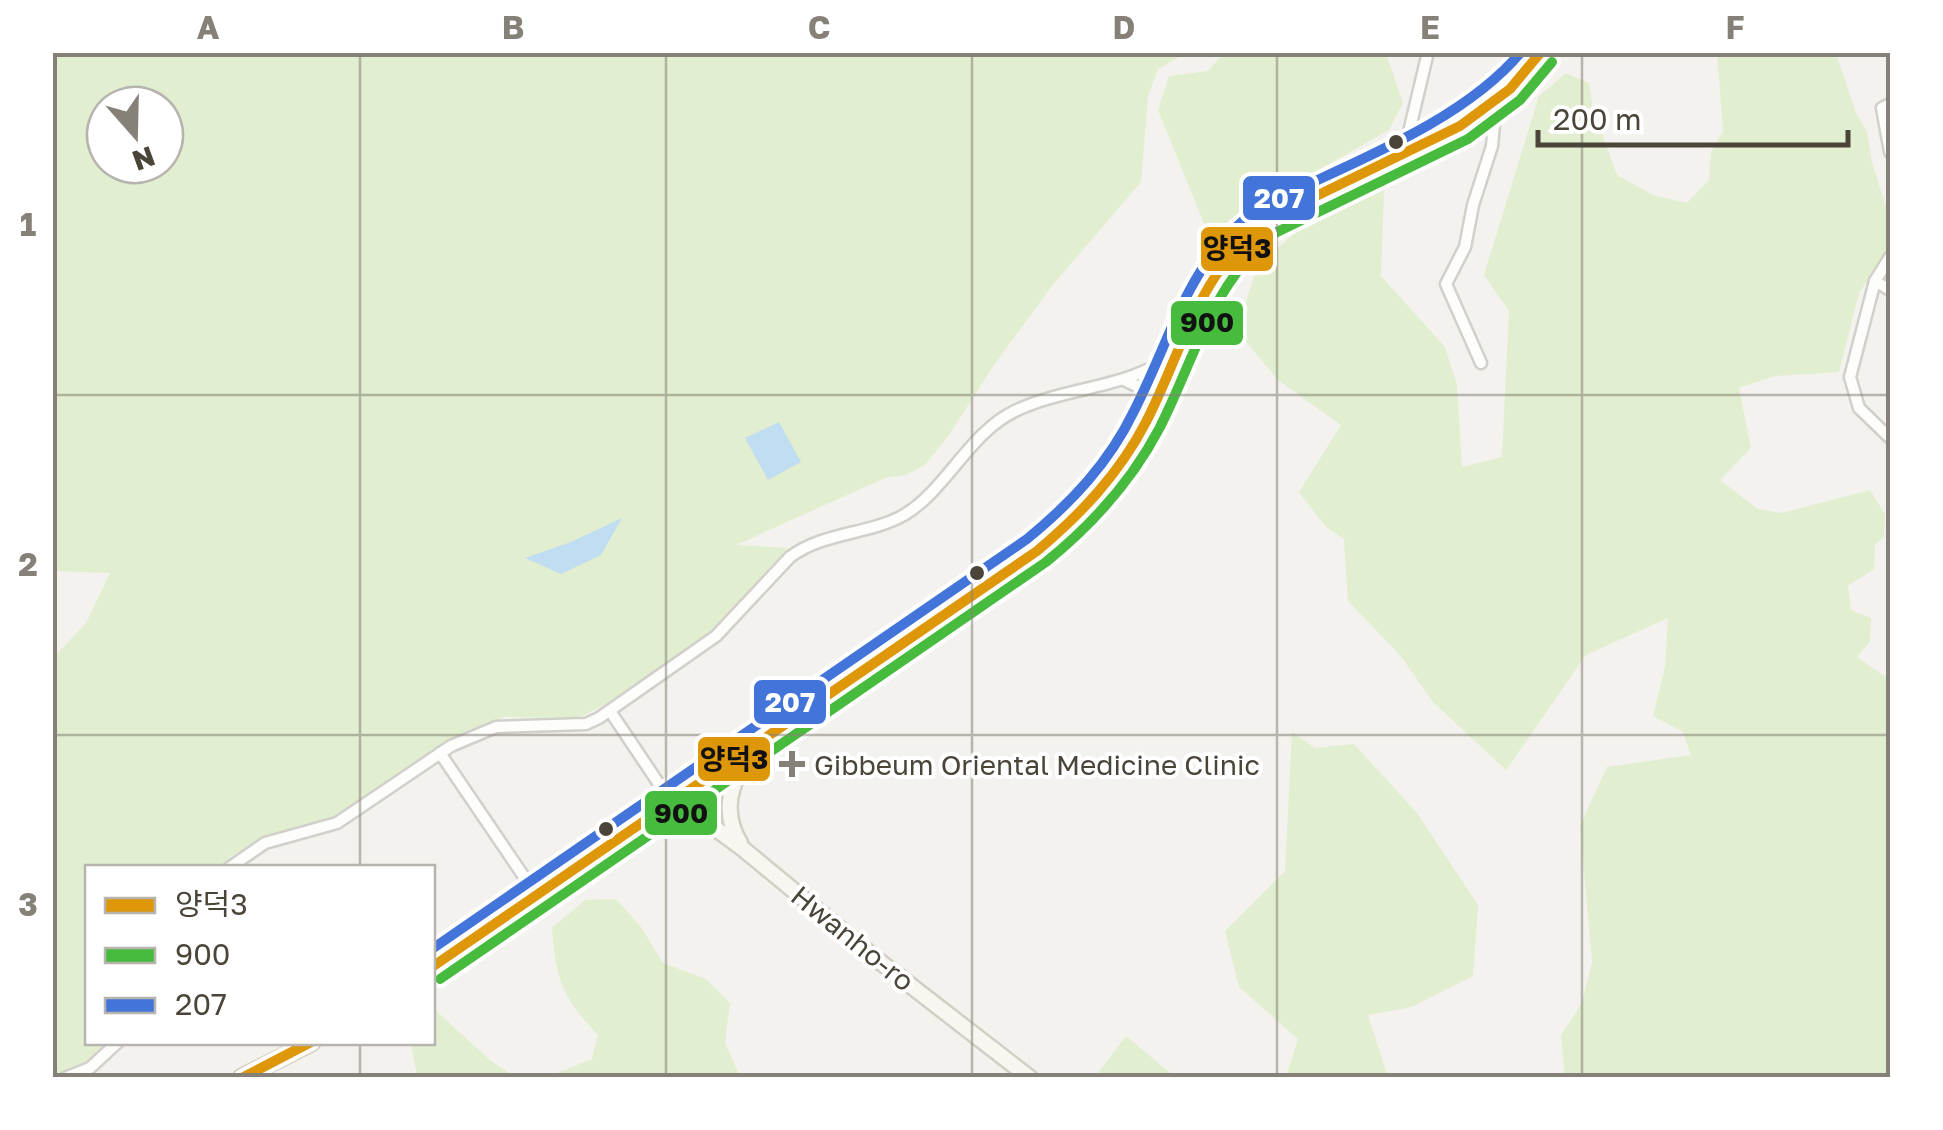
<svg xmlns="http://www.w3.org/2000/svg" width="1943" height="1130" font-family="'Golos Text','Noto Sans KR',sans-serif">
	<rect width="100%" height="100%" fill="#f4f2ee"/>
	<!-- green -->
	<g fill="#e1eecf" fill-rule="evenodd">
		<path d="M53,53H1186L1158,69L1148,96L1141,182L1051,287L994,365L949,435L925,465L906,475L885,478L736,545L788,548L705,637L620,697L578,718L505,717L447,743L331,820L258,840L231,856L220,867L88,868V1042L111,1043C93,1060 78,1071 53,1075V658L86,623L110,573L53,571ZM105,105H165V165H105Z"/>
		<polygon points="1224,53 1386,53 1403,103 1389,130 1208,233 1158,110 1169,76 1208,71"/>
		<polygon points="1717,53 1836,53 1856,113 1867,132 1872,162 1886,207 1887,252 1859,293 1839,372 1774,376 1739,388 1751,448 1720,480 1758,509 1782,513 1870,490 1885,514 1884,537 1875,545 1874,569 1848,586 1851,610 1871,618 1870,641 1857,657 1890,680 1890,1077 1565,1077 1561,1035 1582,1003 1592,962 1580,826 1607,767 1691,755 1683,732 1653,716 1665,667 1668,618 1586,655 1506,770 1433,702 1400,655 1348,601 1344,539 1326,527 1299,492 1341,425 1278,380 1237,331 1257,267 1309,220 1384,190 1381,276 1445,347 1457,385 1462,467 1502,457 1509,311 1484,275 1539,96 1566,73 1589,83 1593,110 1617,175 1653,195 1687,203 1709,180 1711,152 1723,131"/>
		<polygon points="1292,732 1315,748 1354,744 1417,813 1478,905 1473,976 1411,1007 1368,1015 1388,1077 1286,1077 1298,1039 1239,987 1225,931 1285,871"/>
		<path d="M616,899L641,927L663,963L706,979L730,1003L725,1042L740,1077H547L592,1059L598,1035C562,997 556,980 552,928L585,900Z"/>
		<polygon points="433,1008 491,1061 516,1077 417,1077 411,1043 432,1042"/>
		<polygon points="1126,1036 1175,1077 1095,1077"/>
	</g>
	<!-- water -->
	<g fill="#c0ddf1">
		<polygon points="779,422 801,462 768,480 745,438"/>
		<polygon points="622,518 601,555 561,574 525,558 571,542"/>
	</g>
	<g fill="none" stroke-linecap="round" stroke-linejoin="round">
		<!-- street casing -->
		<g stroke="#d2d0cb" stroke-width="15">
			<g id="street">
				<polyline points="1890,104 1882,108 1890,152"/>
				<polyline points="1404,153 1428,52"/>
				<polyline points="1890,257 1875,281 1850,377 1859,408 1890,438"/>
				<polyline points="1875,281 1890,290"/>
				<polyline points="1481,363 1446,284 1465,247 1473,205 1492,146 1496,102"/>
				<polyline points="1126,381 1143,389 1148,411"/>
				<polyline points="610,711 659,784 677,800"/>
				<polyline points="440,753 537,896"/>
				<path d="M229,868L265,843L337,823L451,746L496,727L586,724L599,718L716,636L790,557C823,532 868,535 904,515C947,489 969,433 1015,411C1065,387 1124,389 1173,356"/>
				<polyline points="65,1078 90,1068 118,1042"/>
			</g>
		</g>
		<!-- secondary casing -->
		<g stroke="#d3cfc5" stroke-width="19">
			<g id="secondary">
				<polyline points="677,800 742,848 879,961 1030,1078"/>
				<path d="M740,843C720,810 732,783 749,751"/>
			</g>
		</g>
		<!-- primary casing -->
		<g stroke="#d6cebb" stroke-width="20">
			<g id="primary">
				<path d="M432,967C581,867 729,765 876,662C941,616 1028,566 1083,510C1109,484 1131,451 1148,418C1182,351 1200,262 1267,220L1460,126L1510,89L1541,52"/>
				<polyline points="241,1078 312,1042"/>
			</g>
		</g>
		<!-- street -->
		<use href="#street" stroke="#fdfdfc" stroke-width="10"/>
		<!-- secondary -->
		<use href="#secondary" stroke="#f7f6f1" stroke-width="14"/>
		<!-- primary -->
		<use href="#primary" stroke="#f2efe6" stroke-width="15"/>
		<!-- bus-1 casing -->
		<g stroke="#fff" stroke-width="18">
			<g id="bus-1">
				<path d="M432,967L1037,551C1081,514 1119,474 1146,422C1184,348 1197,274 1267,220L1460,126L1510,89L1541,52"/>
				<polyline points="242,1078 311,1042"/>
			</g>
		</g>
		<!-- bus-2 casing -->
		<g stroke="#fff" stroke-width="18">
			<path id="bus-2" d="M440,979L1046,562C1093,524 1131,482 1159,429C1195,359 1211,283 1275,233L1468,139L1520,100L1552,62"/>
		</g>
		<!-- bus-3 casing -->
		<g stroke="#fff" stroke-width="18">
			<path id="bus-3" d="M432,949L1027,539C1071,503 1109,463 1134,411C1172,337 1189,257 1260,207C1345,165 1461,124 1521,52"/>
		</g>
		<!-- bus-1 -->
		<use href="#bus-1" stroke="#dd9709" stroke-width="10"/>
		<!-- bus-2 -->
		<use href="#bus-2" stroke="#47bb3e" stroke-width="10"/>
		<!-- bus-3 -->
		<use href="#bus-3" stroke="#4374d9" stroke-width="10"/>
	</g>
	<!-- grid -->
	<path fill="none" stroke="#868178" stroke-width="2.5" stroke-opacity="0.55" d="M360,52V868M666,52V1078M972,52V1078M1277,52V1078M1582,52V1078M52,395H1890M52,735H1890M360,1042V1078"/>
	<!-- markers -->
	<g fill="#4b4439" stroke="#fff" stroke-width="4">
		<circle cx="1396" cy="142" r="9"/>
		<circle cx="977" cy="573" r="9"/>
		<circle cx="606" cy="829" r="9"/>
	</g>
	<path fill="#868178" stroke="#fff" stroke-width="4" d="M787 749h10v10h10v10h-10v10h-10v-10h-10v-10h10z"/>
	<g text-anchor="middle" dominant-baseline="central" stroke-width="8" stroke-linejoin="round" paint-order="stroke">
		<!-- poi labels -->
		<g font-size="28" fill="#4b4439" stroke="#fff" text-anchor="start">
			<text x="814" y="764">Gibbeum Oriental Medicine Clinic</text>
		</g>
		<!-- street labels -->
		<g font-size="28" fill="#4b4439" stroke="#fff">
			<text transform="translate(853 938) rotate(39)">Hwanho-ro</text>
		</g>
	</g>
	<g stroke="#fff" stroke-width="4">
		<rect x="1241" y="174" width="76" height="48" rx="10" fill="#4374d9"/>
		<rect x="1199" y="225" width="76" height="48" rx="10" fill="#dd9709"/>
		<rect x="1169" y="299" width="76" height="48" rx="10" fill="#47bb3e"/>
		<rect x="752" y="678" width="76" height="48" rx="10" fill="#4374d9"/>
		<rect x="696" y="735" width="76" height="48" rx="10" fill="#dd9709"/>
		<rect x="643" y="789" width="76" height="48" rx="10" fill="#47bb3e"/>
	</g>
	<g font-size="28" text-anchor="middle" font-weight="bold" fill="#fff">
		<text x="1279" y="208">207</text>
		<text x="790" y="712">207</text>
	</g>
	<g font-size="28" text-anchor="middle" font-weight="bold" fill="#111">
		<text x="1237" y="258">양덕3</text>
		<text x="1207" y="332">900</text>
		<text x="734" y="769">양덕3</text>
		<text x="681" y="823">900</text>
	</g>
	<!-- border -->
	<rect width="1943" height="1130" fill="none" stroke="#ffffff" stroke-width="110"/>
	<!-- legend -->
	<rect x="85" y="865" width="350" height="180" fill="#ffffff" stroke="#b7b4b0" stroke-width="2.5"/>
	<rect x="105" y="898" width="50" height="15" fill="#dd9709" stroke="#b7b4b0" stroke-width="2.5"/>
	<text x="175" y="915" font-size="30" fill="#4b4439">양덕3</text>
	<rect x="105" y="948" width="50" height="15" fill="#47bb3e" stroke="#b7b4b0" stroke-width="2.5"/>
	<text x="175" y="965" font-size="30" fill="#4b4439">900</text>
	<rect x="105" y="998" width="50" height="15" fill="#4374d9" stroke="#b7b4b0" stroke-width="2.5"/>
	<text x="175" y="1015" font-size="30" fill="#4b4439">207</text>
	<!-- north arrow -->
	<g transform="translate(135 135) rotate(160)"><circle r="48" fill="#ffffff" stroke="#b7b4b0" stroke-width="2.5"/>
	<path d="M0-8L18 38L0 25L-18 38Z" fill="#868178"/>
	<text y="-15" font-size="28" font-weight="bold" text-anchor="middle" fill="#4b4439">N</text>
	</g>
	<!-- scale -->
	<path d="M1538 130v15h310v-15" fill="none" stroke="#4b4439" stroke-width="5"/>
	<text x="1553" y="130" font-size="30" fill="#4b4439" stroke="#ffffff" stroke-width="8" paint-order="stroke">200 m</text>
	<rect x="55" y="55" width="1833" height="1020" fill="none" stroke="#868178" stroke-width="4"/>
	<g font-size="32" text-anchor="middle" font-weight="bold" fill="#868178">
		<text x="208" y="39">A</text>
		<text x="513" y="39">B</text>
		<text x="819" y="39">C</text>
		<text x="1124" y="39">D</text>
		<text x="1430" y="39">E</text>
		<text x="1735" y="39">F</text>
		<text x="28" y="236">1</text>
		<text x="28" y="576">2</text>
		<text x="28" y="916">3</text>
	</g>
</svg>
